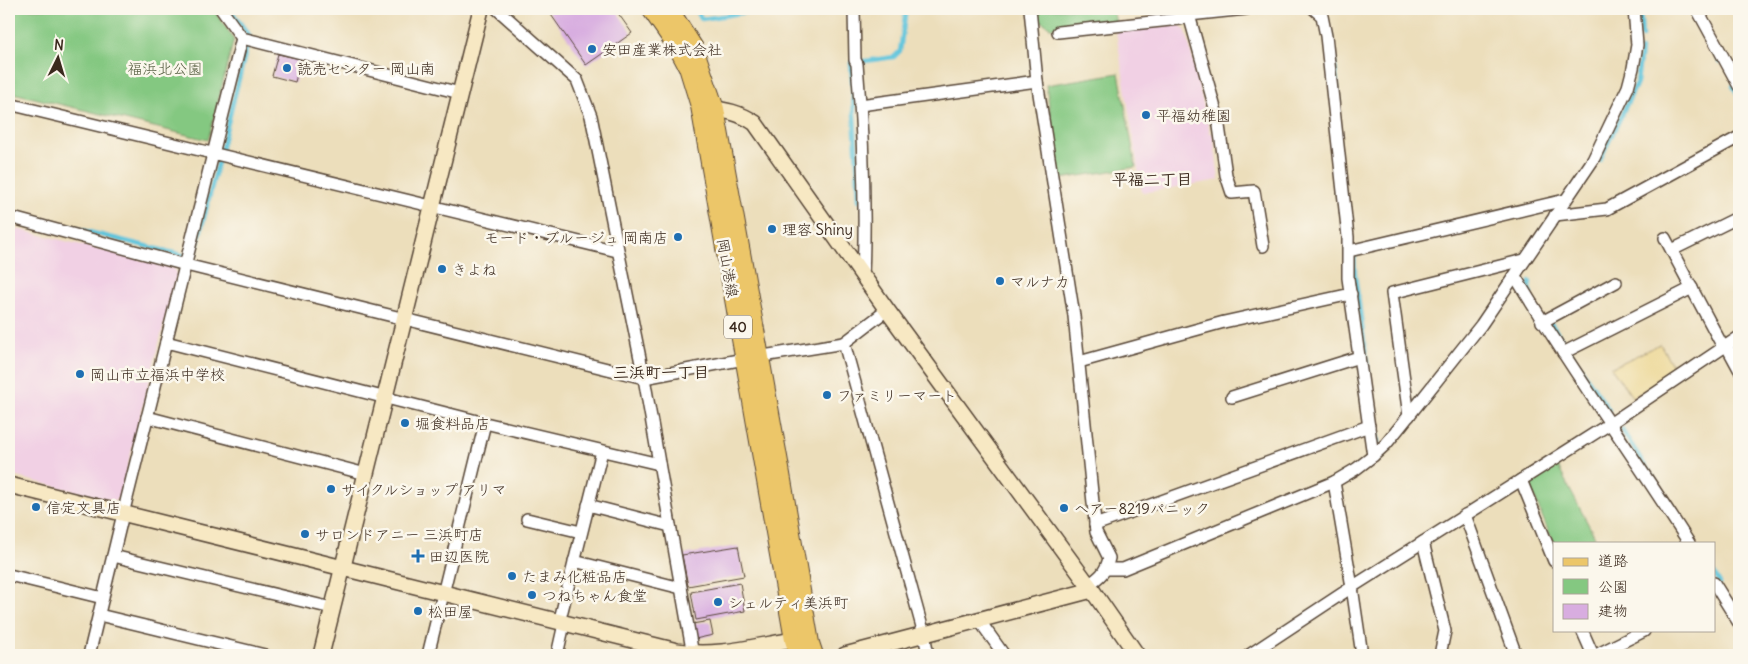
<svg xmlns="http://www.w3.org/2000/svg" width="1748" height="664" font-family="Delius,'Klee One',sans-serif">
	<rect width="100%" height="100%" fill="#fbf7ec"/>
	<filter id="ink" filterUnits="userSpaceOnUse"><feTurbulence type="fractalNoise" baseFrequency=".02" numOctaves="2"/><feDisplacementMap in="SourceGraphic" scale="10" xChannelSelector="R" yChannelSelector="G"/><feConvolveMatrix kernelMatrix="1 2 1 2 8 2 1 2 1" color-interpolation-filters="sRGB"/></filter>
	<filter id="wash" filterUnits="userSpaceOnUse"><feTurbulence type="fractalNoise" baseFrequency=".0096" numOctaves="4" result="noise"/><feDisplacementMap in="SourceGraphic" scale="20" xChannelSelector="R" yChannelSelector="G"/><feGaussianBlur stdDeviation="1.12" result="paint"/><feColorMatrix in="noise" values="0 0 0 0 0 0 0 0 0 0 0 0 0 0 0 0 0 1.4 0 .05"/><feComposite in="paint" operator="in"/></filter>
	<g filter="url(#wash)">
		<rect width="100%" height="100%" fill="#ecdebb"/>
		<!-- built -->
		<g fill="#f1d0e4">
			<polygon points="1179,24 1186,31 1210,133 1213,133 1219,180 1142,193 1116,31"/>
			<polygon points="9,227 174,268 177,273 120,496 115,501 9,475"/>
		</g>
		<!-- green -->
		<g fill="#84c881" stroke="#607950">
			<polygon points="9,9 213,9 234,39 208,140 9,92"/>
			<polygon points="1037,9 1113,9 1116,23 1051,28 1038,19"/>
			<polygon points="1119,73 1136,167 1060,179 1046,85"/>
			<polygon points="1557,465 1595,537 1584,543 1554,543 1554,545 1531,489 1533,480"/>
		</g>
		<!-- sand -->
		<polygon fill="#eeda9e" stroke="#94825e" points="1660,344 1675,370 1633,398 1611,368"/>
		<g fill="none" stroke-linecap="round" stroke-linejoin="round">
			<!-- stream -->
			<g stroke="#5ec4db" stroke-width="4.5">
				<polyline points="1640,9 1642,37"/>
				<polyline points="1690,9 1720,62"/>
				<polyline points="696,10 702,19 767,9"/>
				<polyline points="1331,33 1339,102"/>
				<polyline points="1733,86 1739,97"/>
				<polyline points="1600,160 1637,83 1641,50"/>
				<polyline points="859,200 851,63 894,57 900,51 906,9"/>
				<polyline points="37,219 194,258 247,47 249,35 230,9"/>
				<polyline points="1354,252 1355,275 1378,443"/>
				<polyline points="1530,282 1529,290 1531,293"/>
				<polyline points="1550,322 1609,410"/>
				<polyline points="1622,430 1659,487"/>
				<polyline points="1714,573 1720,583"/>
			</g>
		</g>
		<g id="blocks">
			<!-- building -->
			<g fill="#d8ade0">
				<polygon points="547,9 615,9 632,33 586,65"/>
				<polygon points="278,54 301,59 295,82 272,76"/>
				<polygon points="738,546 744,576 688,586 682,555"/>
				<polygon points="740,583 745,611 696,620 691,592"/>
				<polygon points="710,621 713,635 695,639 692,624"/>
			</g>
		</g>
	</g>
	<g filter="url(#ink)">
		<use href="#blocks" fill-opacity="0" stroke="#564536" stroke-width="1"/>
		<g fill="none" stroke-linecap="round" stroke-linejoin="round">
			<!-- street casing -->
			<g stroke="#564536" stroke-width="14">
				<g id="street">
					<polyline points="221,9 242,38 460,93"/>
					<polyline points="497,9 577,80 591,116 644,378 693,655"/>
					<path d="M854,9L855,60L857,64C863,134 866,205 863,276"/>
					<path d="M1030,9L1037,81L1074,316L1096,532L1109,558C1106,572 1100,577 1088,585"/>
					<polyline points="1187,9 1189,15 1246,9"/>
					<polyline points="1314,9 1322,16 1326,36 1348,237 1348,278 1373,456"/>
					<polyline points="1697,9 1739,86"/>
					<polyline points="1058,32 1180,19 1189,15 1218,119 1226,175 1232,193 1254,191 1263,246"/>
					<polyline points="9,104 617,251"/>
					<polyline points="860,105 1037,81"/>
					<polyline points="1555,215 1607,209 1739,137"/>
					<polyline points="9,217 186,265 644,378 744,359 844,343 887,310"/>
					<polyline points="1665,238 1723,347"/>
					<polyline points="1672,250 1739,217"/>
					<polyline points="1349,251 1565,200"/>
					<path d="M1515,276C1569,367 1632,453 1689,543"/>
					<polyline points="1542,322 1616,282"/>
					<polyline points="166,342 485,423 659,464"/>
					<polyline points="844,343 924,634 928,655"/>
					<polyline points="1726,345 1739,369"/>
					<polyline points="1563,353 1692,288"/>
					<polyline points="1079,362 1224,322 1351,294"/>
					<polyline points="1232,397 1359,357"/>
					<polyline points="1409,416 1392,293 1524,260"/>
					<polyline points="147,417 366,474"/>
					<polyline points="1521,480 1554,561"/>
					<polyline points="1334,482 1352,587 1362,655"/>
					<polyline points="588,505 670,526"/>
					<polyline points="1465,515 1516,655"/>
					<polyline points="527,519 581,532"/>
					<polyline points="1095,525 1369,426"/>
					<polyline points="1423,542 1445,631 1441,650 1443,655"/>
					<polyline points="113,556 332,608"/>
					<polyline points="574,561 681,588"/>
					<polyline points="1106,569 1123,569 1334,482 1356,469 1373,456 1386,444 1403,423 1481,325 1593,160 1628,87 1633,68 1637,45 1634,9"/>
					<polyline points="9,575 103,598"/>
					<polyline points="1714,583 1739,623"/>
					<polyline points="99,615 265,655"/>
					<polyline points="979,620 1004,655"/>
					<polyline points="559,623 602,451"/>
					<polyline points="1582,630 1593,655"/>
					<polyline points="89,655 123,514 242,38"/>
					<polyline points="428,655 485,423"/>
					<polyline points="557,655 564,624"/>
					<polyline points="1249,655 1352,587 1611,423 1739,337"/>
					<polyline points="1596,655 1644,631"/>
				</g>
			</g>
			<!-- secondary casing -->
			<g stroke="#564536" stroke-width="18">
				<g id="secondary">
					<path d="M705,107C724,110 739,112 755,123L887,310L1092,590L1137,655"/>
					<path d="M9,485L677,651C715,658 756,646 794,640L805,642"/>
					<polyline points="321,655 481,9"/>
					<polyline points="845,655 1092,590"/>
				</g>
			</g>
			<!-- primary casing -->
			<g stroke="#564536" stroke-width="20">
				<g id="primary">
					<polyline points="651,9 678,48 688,67 700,106 794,640 799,655"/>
					<polyline points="669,9 694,48 715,109 778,457 810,643 814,655"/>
				</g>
			</g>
			<!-- street -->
			<use href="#street" stroke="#fff" stroke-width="11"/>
			<!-- secondary -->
			<use href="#secondary" stroke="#f7e8c3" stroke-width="15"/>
			<!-- primary -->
			<use href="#primary" stroke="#ecc669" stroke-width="18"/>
		</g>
	</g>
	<!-- markers -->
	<g fill="#1f6fb2" stroke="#fbf7ec" stroke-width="2">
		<circle cx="592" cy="49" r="5"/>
		<circle cx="287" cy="68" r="5"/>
		<circle cx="1146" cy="115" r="5"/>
		<circle cx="772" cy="229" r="5"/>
		<circle cx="678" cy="237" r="5"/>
		<circle cx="442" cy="269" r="5"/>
		<circle cx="1000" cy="281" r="5"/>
		<circle cx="80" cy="374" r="5"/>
		<circle cx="827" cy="395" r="5"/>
		<circle cx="405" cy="423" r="5"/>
		<circle cx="331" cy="489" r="5"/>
		<circle cx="36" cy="507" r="5"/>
		<circle cx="1064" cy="508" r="5"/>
		<circle cx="305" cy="534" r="5"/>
		<path d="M415.5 548.5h5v5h5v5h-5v5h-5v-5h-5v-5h5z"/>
		<circle cx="512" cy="576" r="5"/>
		<circle cx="532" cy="595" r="5"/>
		<circle cx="718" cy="602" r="5"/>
		<circle cx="418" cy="611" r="5"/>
	</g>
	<g text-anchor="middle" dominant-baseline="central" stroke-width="5" stroke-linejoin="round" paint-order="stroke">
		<!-- shield labels -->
		<rect fill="#fbf7ec" stroke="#75685c" stroke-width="1" x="724" y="315.5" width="28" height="23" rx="4"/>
		<g font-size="14" font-weight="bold" fill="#3b2a1e">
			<text x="738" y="327">40</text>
		</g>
		<!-- poi labels -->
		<g font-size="15" fill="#3b2a1e" stroke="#fbf7ec" text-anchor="start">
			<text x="602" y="49">安田産業株式会社</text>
			<text x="297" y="68">読売センター 岡山南</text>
			<text x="1156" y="115">平福幼稚園</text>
			<text x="782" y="229">理容 Shiny</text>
			<text x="668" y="237" text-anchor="end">モード・ブルージュ 岡南店</text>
			<text x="452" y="269">きよね</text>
			<text x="1010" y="281">マルナカ</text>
			<text x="90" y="374">岡山市立福浜中学校</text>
			<text x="837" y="395">ファミリーマート</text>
			<text x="415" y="423">堀食料品店</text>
			<text x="341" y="489">サイクルショップ アリマ</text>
			<text x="46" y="507">信定文具店</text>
			<text x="1074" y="508">ヘアー8219パニック</text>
			<text x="315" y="534">サロンドアニー 三浜町店</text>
			<text x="429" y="556">田辺医院</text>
			<text x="522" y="576">たまみ化粧品店</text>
			<text x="542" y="595">つねちゃん食堂</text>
			<text x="728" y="602">シェルティ美浜町</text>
			<text x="428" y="611">松田屋</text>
		</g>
		<!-- park labels -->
		<g font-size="15" fill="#51593c" stroke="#fbf7ec">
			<text x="165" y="68">福浜北公園</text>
		</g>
		<!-- street labels -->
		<g font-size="15" fill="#3b2a1e" stroke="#fbf7ec">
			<text transform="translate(728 268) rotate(80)">岡山港線</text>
		</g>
		<!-- neighbourhood labels -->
		<g font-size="16" font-weight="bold" fill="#3b2a1e" stroke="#fbf7ec">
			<text x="1152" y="179">平福二丁目</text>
			<text x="661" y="372">三浜町一丁目</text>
		</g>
	</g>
	<!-- margin -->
	<rect width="1748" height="664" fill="none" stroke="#fbf7ec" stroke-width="30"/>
	<!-- legend -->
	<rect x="1553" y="542" width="162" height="90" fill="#fbf7ec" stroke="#aea59a"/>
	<rect x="1563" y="558" width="25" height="8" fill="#ecc669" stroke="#aea59a"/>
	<text x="1598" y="566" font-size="15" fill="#3b2a1e">道路</text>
	<rect x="1563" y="579" width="25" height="15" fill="#84c881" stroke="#aea59a"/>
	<text x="1598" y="592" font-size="15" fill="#3b2a1e">公園</text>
	<rect x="1563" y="604" width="25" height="15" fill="#d8ade0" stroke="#aea59a"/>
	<text x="1598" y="616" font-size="15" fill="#3b2a1e">建物</text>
	<!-- north arrow -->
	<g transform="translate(58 58) rotate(5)" stroke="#fbf7ec" stroke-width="4" paint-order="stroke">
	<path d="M0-4L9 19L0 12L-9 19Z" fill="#3b2a1e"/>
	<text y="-8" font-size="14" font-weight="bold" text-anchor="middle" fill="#3b2a1e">N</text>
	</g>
</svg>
